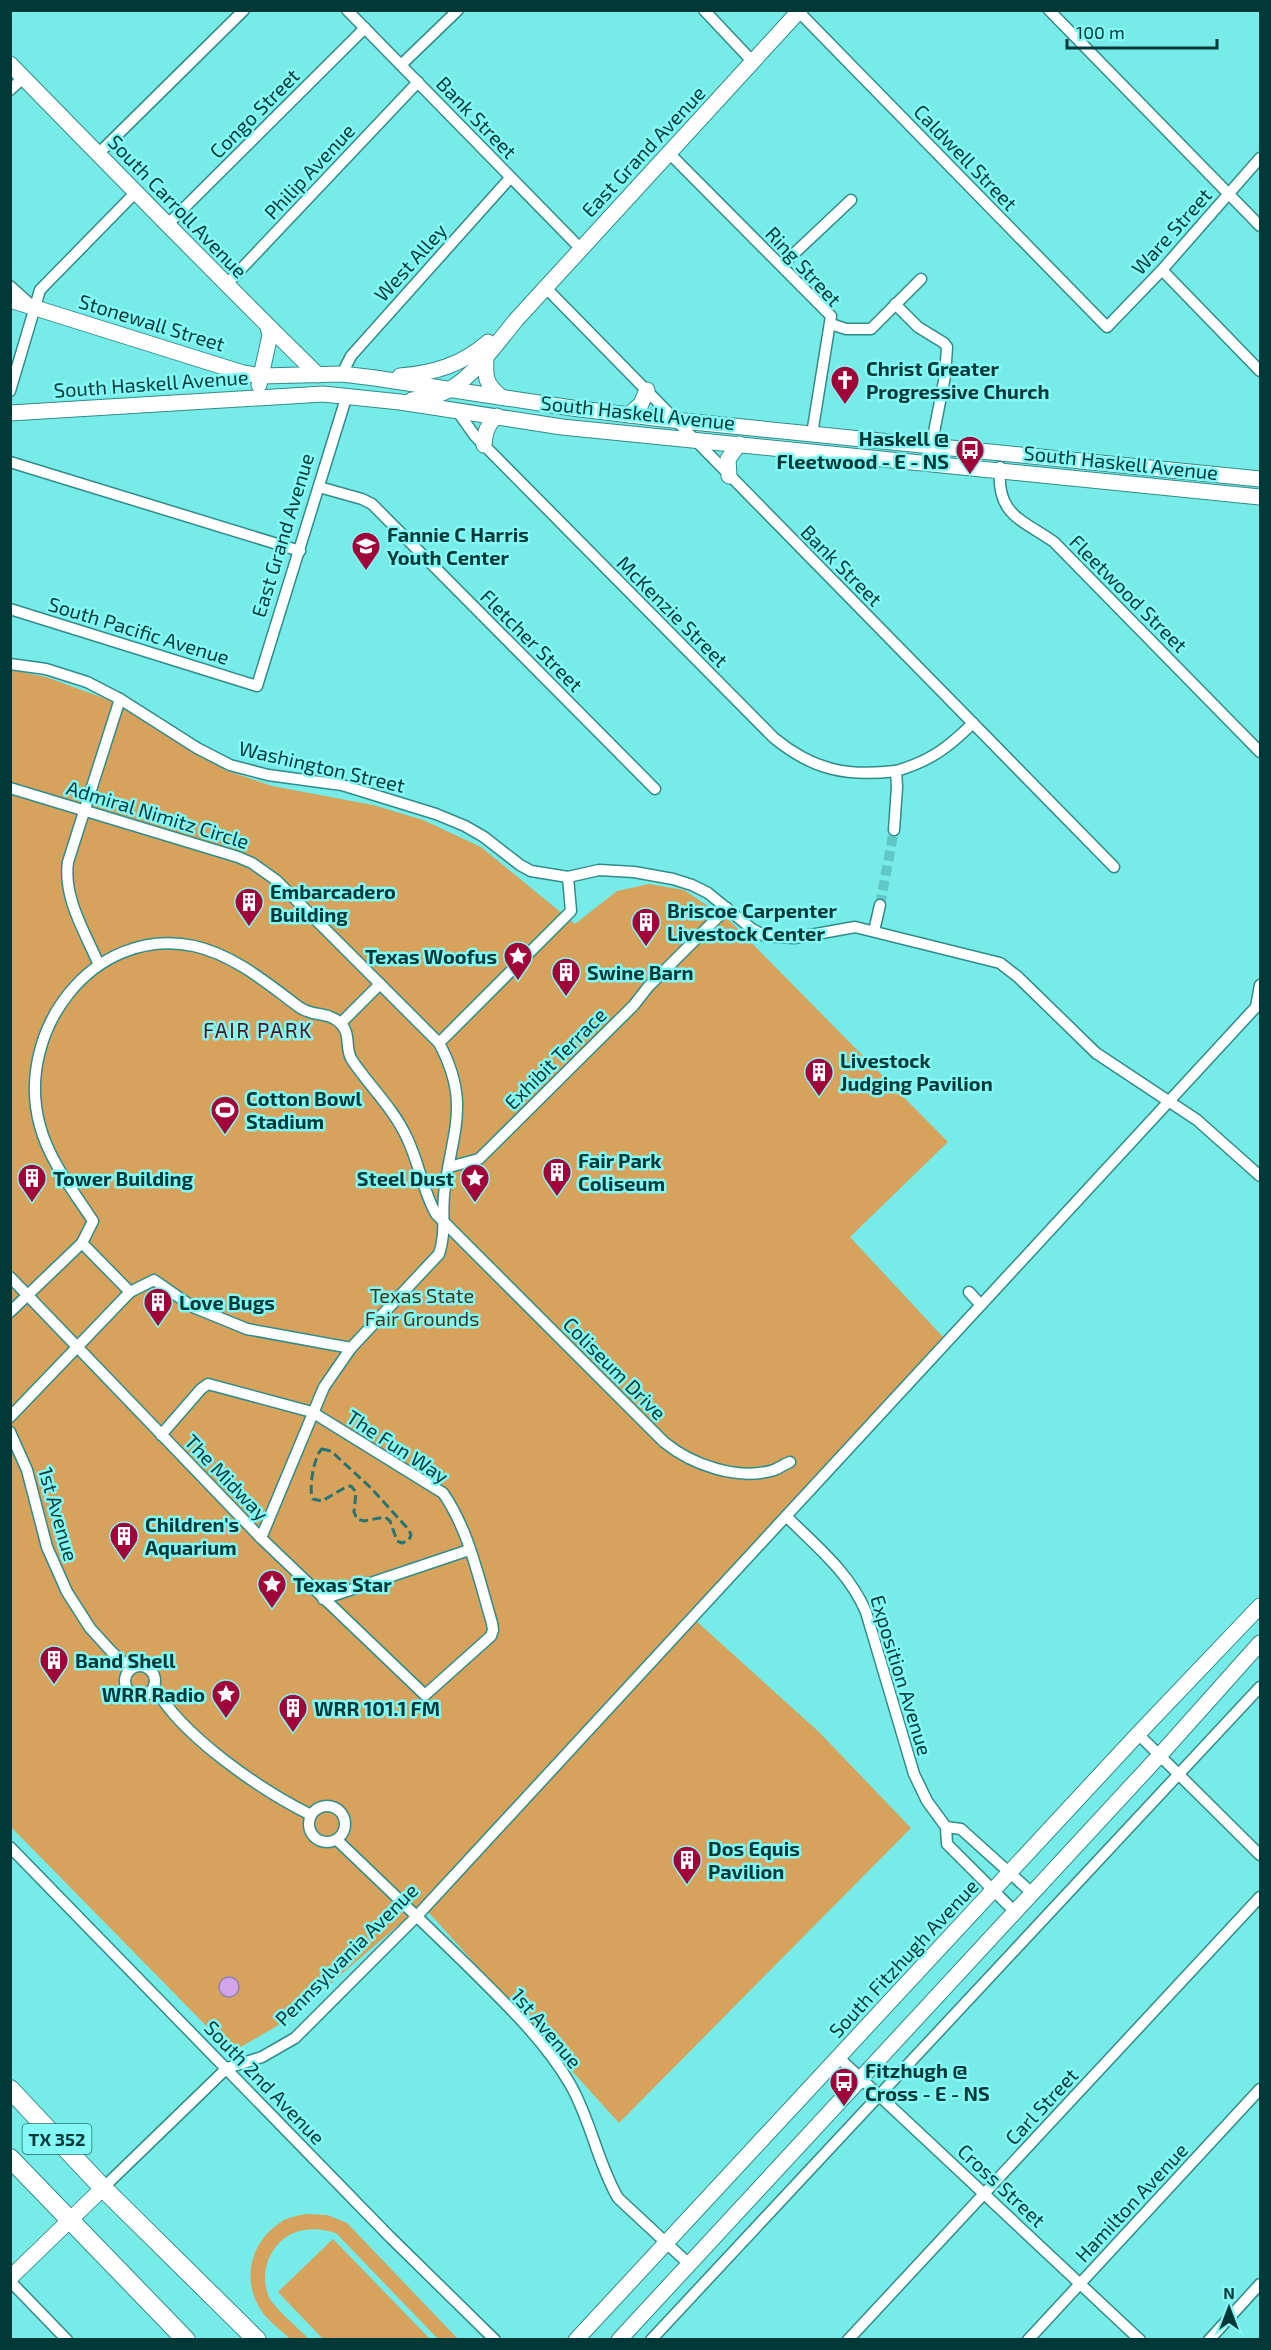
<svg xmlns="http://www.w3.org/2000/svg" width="1271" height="2350" font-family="'Exo 2',sans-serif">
	<rect width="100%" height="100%" fill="#76ebe7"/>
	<!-- green -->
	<g fill="#d6a25c">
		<polygon points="10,670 46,677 109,700 225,770 272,786 373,805 423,820 481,847 575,924 617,891 649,884 684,890 730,921 948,1142 850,1237 943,1337 694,1619 819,1732 911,1828 619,2123 422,1905 289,2019 232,2052 11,1827"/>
		<path d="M307,2214L327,2215L347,2223L458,2339H438L336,2233C325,2230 315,2228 304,2230C274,2235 258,2268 268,2295C271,2305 300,2330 309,2339H290C280,2329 264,2318 258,2305C241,2273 254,2238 284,2220C291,2217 299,2215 307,2214Z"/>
		<polygon points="333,2239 430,2339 323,2339 278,2292"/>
	</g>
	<!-- water -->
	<circle fill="#d2a4ec" stroke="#9384b6" stroke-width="1.5" cx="229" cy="1987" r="10"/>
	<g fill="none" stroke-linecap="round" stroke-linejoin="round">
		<!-- street-tunnel -->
		<polyline stroke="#5fc7c4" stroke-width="10" stroke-dasharray="10 5" stroke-linecap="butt" points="880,905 894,830"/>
		<!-- street casing -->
		<g stroke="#308c8a" stroke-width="13">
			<g id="street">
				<polyline points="347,10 581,249"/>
				<polyline points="704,10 752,61"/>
				<polyline points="1049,10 1260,226"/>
				<polyline points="799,12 1107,327 1162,270 1260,158"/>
				<polyline points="401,65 458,10"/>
				<polyline points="10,90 24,77"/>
				<polyline points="98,154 244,10"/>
				<polyline points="670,154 831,316 812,434"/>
				<polyline points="168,224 365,28"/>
				<polyline points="782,265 851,200"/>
				<polyline points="1162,270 1260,371"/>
				<polyline points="226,285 418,82"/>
				<polyline points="10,286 30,304"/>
				<polyline points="546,288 1114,867"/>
				<polyline points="895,304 918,327 944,343 947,347 945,376 928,463"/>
				<polyline points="831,324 846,329 871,329 921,279"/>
				<polyline points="342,374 351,356 510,178"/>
				<polyline points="10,391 40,290 136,192"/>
				<path d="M458,412L475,436L774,738C813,770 847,777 896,771"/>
				<polyline points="10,462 300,551"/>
				<path d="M1000,467C996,515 1021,519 1054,542L1260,752"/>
				<polyline points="319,487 362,499 372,504 655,789"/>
				<polyline points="10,609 257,686 347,395"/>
				<polyline points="10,664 46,669 87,682 120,699 197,748 230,765 268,775 342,785 436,814 465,826 484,837 520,865 531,871 568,877 599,870 634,872 673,879 692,885 708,893 752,929 765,936 794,938 855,927 1000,963 1018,977 1096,1053 1197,1120 1260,1176"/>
				<polyline points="10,788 238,857 252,863 276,880 439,1043"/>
				<path d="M894,830L897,787L896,771C930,761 948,748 973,723"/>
				<polyline points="874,931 880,905"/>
				<path d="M99,965C85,932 63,898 68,862L120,699"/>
				<polyline points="341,1023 380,984"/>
				<polyline points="449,1167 479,1159 634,1005 648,987 727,908"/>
				<path d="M10,1277L261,1538L425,1695L491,1636L493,1630L492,1623C479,1580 469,1530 443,1493L312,1412L208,1384L201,1389L161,1435"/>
				<polyline points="969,1292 980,1304"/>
				<polyline points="10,1312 82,1243"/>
				<path d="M351,1348L247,1329L193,1307L154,1280L130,1292L82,1243L93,1221C74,1192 49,1160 40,1126C14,1033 92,925 194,946C234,955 267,983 299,1007C312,1017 328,1011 340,1023C352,1034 344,1048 352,1060C370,1087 394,1109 407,1138C419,1163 423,1191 436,1214L664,1442C692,1465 738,1481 774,1470C779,1468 785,1464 790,1462"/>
				<polyline points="10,1417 130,1292"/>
				<polyline points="10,1432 27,1470 47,1547 67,1592 90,1628 110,1650 121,1661 138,1666"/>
				<path d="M786,1516C816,1546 849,1572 866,1612L914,1774L927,1801L946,1827L947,1844L1015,1912"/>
				<path d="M261,1538L324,1387L351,1348L439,1254C446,1234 442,1216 444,1195C451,1133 472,1104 439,1043L571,911L568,877"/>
				<polyline points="323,1599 469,1550"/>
				<circle cx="140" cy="1681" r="15"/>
				<path d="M154,1686C181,1736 261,1790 311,1815"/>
				<polyline points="1138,1734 1260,1855"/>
				<circle cx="327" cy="1824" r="18"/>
				<polyline points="946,1827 961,1829 1032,1893"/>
				<path d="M337,1840C382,1883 427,1926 472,1970C507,2005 545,2041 570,2084C591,2120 597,2162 618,2198L690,2265"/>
				<polyline points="10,1847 389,2236 495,2340"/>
				<polyline points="839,2058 1140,2340"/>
				<polyline points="103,2188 227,2068 262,2057 295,2038 416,1917 1256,1007 1260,985"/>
				<polyline points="10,2281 67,2340"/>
				<polyline points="651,2340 1260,1687"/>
				<polyline points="848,2340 1260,1897"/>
				<polyline points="1028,2340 1260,2089"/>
				<polyline points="1209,2340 1260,2284"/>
			</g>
		</g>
		<!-- secondary casing -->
		<g stroke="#308c8a" stroke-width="17">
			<g id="secondary">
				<path d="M10,64C112,168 214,273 318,375"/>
				<polyline points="10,300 243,373 261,376 342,374 375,378 572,408 663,419 1260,479"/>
				<path d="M486,357C485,378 485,383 501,397"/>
				<path d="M400,376C434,373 462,365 488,342"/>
				<polyline points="259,385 270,335 268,327"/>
				<path d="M412,400C425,398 440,396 452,388C475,374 499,341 516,320L800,10"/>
				<polyline points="10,413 323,394 400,402 562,427 1260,497"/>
				<polyline points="629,415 641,404 647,390"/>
				<path d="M484,445C485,432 487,425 497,416"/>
				<polyline points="729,476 728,459 739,444"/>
				<polyline points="10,2278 103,2188"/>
				<polyline points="576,2340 1138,1734 1260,1606"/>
				<polyline points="619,2340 1160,1755 1260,1643"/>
			</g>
		</g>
		<!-- primary casing -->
		<g stroke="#308c8a" stroke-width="20">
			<g id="primary">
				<polyline points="10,2089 103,2188 257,2340"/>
				<polyline points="10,2158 186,2340"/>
			</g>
		</g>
		<!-- street -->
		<use href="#street" stroke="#fff" stroke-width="10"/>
		<!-- secondary -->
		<use href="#secondary" stroke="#fff" stroke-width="15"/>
		<!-- primary -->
		<use href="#primary" stroke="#fff" stroke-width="18"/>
		<!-- rail -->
		<path stroke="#287472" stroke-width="3" stroke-dasharray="9 4.5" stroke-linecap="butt" d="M322,1449L331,1451L371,1488L409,1530L411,1535L409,1540L402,1543L397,1541L390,1521L385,1517L364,1521L357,1519L354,1512L356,1492L351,1486L346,1487L322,1501L313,1499C308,1491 314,1455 322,1449Z"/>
	</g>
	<!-- icons -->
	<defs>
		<g id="church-pin" transform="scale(1.5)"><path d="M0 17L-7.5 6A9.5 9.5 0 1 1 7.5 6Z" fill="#a10239" stroke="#84f8f4"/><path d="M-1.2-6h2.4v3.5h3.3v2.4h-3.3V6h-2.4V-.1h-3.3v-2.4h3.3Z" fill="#fff"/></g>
		<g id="bus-pin" transform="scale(1.5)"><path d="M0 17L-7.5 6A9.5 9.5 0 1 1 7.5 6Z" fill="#a10239" stroke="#84f8f4"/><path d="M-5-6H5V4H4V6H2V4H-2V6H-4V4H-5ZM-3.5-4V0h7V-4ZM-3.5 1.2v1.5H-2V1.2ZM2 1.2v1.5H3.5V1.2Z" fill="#fff"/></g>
		<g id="school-pin" transform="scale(1.5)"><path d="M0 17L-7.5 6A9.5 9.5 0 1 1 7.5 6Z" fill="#a10239" stroke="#84f8f4"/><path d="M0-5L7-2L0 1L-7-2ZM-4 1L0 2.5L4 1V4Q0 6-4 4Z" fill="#fff"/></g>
		<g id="building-pin" transform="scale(1.5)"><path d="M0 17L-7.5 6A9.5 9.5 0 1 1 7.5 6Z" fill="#a10239" stroke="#84f8f4"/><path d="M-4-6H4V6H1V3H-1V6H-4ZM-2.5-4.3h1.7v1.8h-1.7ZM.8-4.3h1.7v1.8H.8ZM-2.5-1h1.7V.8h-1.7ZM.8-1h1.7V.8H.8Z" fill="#fff"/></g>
		<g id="sight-pin" transform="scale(1.5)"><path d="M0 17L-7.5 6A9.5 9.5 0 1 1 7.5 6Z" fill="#a10239" stroke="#84f8f4"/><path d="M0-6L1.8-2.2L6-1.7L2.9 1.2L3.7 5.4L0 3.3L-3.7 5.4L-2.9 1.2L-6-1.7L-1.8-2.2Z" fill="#fff"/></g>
		<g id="stadium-pin" transform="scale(1.5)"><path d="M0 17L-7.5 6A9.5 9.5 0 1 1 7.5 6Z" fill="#a10239" stroke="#84f8f4"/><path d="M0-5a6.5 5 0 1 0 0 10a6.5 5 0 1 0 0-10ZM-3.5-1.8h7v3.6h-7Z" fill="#fff"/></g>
	</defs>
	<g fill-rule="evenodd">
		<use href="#church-pin" x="845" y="380"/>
		<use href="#bus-pin" x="970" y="450"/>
		<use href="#school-pin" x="366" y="546"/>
		<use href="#building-pin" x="249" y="902"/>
		<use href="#building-pin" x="646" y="922"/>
		<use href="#sight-pin" x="518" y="956"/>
		<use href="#building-pin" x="566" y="972"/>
		<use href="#building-pin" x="819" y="1072"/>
		<use href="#stadium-pin" x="225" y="1110"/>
		<use href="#building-pin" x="557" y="1172"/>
		<use href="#building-pin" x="32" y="1178"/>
		<use href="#sight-pin" x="475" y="1178"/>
		<use href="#building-pin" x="158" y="1302"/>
		<use href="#building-pin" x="124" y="1536"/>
		<use href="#sight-pin" x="272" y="1584"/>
		<use href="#building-pin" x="54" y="1660"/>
		<use href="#sight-pin" x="226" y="1694"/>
		<use href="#building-pin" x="293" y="1708"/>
		<use href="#building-pin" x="687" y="1860"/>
		<use href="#bus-pin" x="844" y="2082"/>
	</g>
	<g text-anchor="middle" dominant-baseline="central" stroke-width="5" stroke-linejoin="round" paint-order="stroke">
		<!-- shield labels -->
		<rect fill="#84f8f4" stroke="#287270" stroke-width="1.5" x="22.5" y="2124" width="69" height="30" rx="4.5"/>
		<g font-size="18" font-weight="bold" fill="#013938">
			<text x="57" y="2139">TX 352</text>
		</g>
		<!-- street labels -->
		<g font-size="20" fill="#013938" stroke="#84f8f4">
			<text transform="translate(254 113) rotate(-45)">Congo Street</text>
			<text transform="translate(477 117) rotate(46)">Bank Street</text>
			<text transform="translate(643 151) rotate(-47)">East Grand Avenue</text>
			<text transform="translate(966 157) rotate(46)">Caldwell Street</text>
			<text transform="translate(309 171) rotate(-47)">Philip Avenue</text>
			<text transform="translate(178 206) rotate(46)">South Carroll Avenue</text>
			<text transform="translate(1171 231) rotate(-48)">Ware Street</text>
			<text transform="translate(410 262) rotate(-48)">West Alley</text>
			<text transform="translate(804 266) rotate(47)">Ring Street</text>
			<text transform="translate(152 322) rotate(17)">Stonewall Street</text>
			<text transform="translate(151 383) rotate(-4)">South Haskell Avenue</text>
			<text transform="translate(638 412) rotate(6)">South Haskell Avenue</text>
			<text transform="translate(1121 462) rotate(6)">South Haskell Avenue</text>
			<text transform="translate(282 535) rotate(-73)">East Grand Avenue</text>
			<text transform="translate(842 565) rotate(45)">Bank Street</text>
			<text transform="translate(1129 593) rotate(45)">Fleetwood Street</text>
			<text transform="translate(673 611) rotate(45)">McKenzie Street</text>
			<text transform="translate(139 630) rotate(17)">South Pacific Avenue</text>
			<text transform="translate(532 640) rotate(45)">Fletcher Street</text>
			<text transform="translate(322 766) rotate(13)">Washington Street</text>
			<text transform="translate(158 814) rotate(17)">Admiral Nimitz Circle</text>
			<text transform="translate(555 1058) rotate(-45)">Exhibit Terrace</text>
			<text transform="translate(615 1368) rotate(45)">Coliseum Drive</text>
			<text transform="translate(398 1446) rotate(33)">The Fun Way</text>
			<text transform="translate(227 1477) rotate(46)">The Midway</text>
			<text transform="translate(59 1514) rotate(74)">1st Avenue</text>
			<text transform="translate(902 1675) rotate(73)">Exposition Avenue</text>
			<text transform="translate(346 1954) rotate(-45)">Pennsylvania Avenue</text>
			<text transform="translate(903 1958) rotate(-47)">South Fitzhugh Avenue</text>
			<text transform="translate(547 2028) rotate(50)">1st Avenue</text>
			<text transform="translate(265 2082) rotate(46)">South 2nd Avenue</text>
			<text transform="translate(1041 2106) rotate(-47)">Carl Street</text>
			<text transform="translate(1002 2185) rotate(43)">Cross Street</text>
			<text transform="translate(1131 2202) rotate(-47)">Hamilton Avenue</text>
		</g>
		<!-- poi labels -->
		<g font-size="20" font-weight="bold" fill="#013938" stroke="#84f8f4" text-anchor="start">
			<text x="866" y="368">Christ Greater<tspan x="866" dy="23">Progressive Church</tspan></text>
			<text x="949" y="438" text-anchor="end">Haskell @<tspan x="949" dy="23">Fleetwood - E - NS</tspan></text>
			<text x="387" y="534">Fannie C Harris<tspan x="387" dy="23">Youth Center</tspan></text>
			<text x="270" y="891">Embarcadero<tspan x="270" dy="23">Building</tspan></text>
			<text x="667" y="910">Briscoe Carpenter<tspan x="667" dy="23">Livestock Center</tspan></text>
			<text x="497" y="956" text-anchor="end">Texas Woofus</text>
			<text x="587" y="972">Swine Barn</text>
			<text x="840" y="1060">Livestock<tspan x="840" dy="23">Judging Pavilion</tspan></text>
			<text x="246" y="1098">Cotton Bowl<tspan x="246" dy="23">Stadium</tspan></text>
			<text x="578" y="1160">Fair Park<tspan x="578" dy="23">Coliseum</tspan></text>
			<text x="53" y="1178">Tower Building</text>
			<text x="454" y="1178" text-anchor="end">Steel Dust</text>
			<text x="179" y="1302">Love Bugs</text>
			<text x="145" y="1524">Children's<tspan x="145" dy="23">Aquarium</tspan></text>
			<text x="293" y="1584">Texas Star</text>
			<text x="75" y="1660">Band Shell</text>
			<text x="205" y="1694" text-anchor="end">WRR Radio</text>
			<text x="314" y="1708">WRR 101.1 FM</text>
			<text x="708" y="1848">Dos Equis<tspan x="708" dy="23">Pavilion</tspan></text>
			<text x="865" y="2070">Fitzhugh @<tspan x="865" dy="23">Cross - E - NS</tspan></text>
		</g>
		<!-- park labels -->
		<g font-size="20" fill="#4b3415" stroke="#84f8f4">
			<text x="422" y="1295">Texas State<tspan x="422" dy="23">Fair Grounds</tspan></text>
		</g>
		<!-- neighbourhood labels -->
		<g font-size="21" letter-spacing="1.5" fill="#551020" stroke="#84f8f4">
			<text x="258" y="1029">FAIR PARK</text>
		</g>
	</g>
	<!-- border -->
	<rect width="1271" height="2350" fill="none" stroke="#013938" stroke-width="24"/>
	<!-- north arrow -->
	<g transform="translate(1229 2308)" stroke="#84f8f4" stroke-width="4.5" paint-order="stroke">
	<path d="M0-4.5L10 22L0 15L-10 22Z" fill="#013938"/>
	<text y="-9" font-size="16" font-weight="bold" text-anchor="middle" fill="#013938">N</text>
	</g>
	<!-- scale -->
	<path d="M1067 39v9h150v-9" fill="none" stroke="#013938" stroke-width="3"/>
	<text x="1076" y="39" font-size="18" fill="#013938" stroke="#84f8f4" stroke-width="4.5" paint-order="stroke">100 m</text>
</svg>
